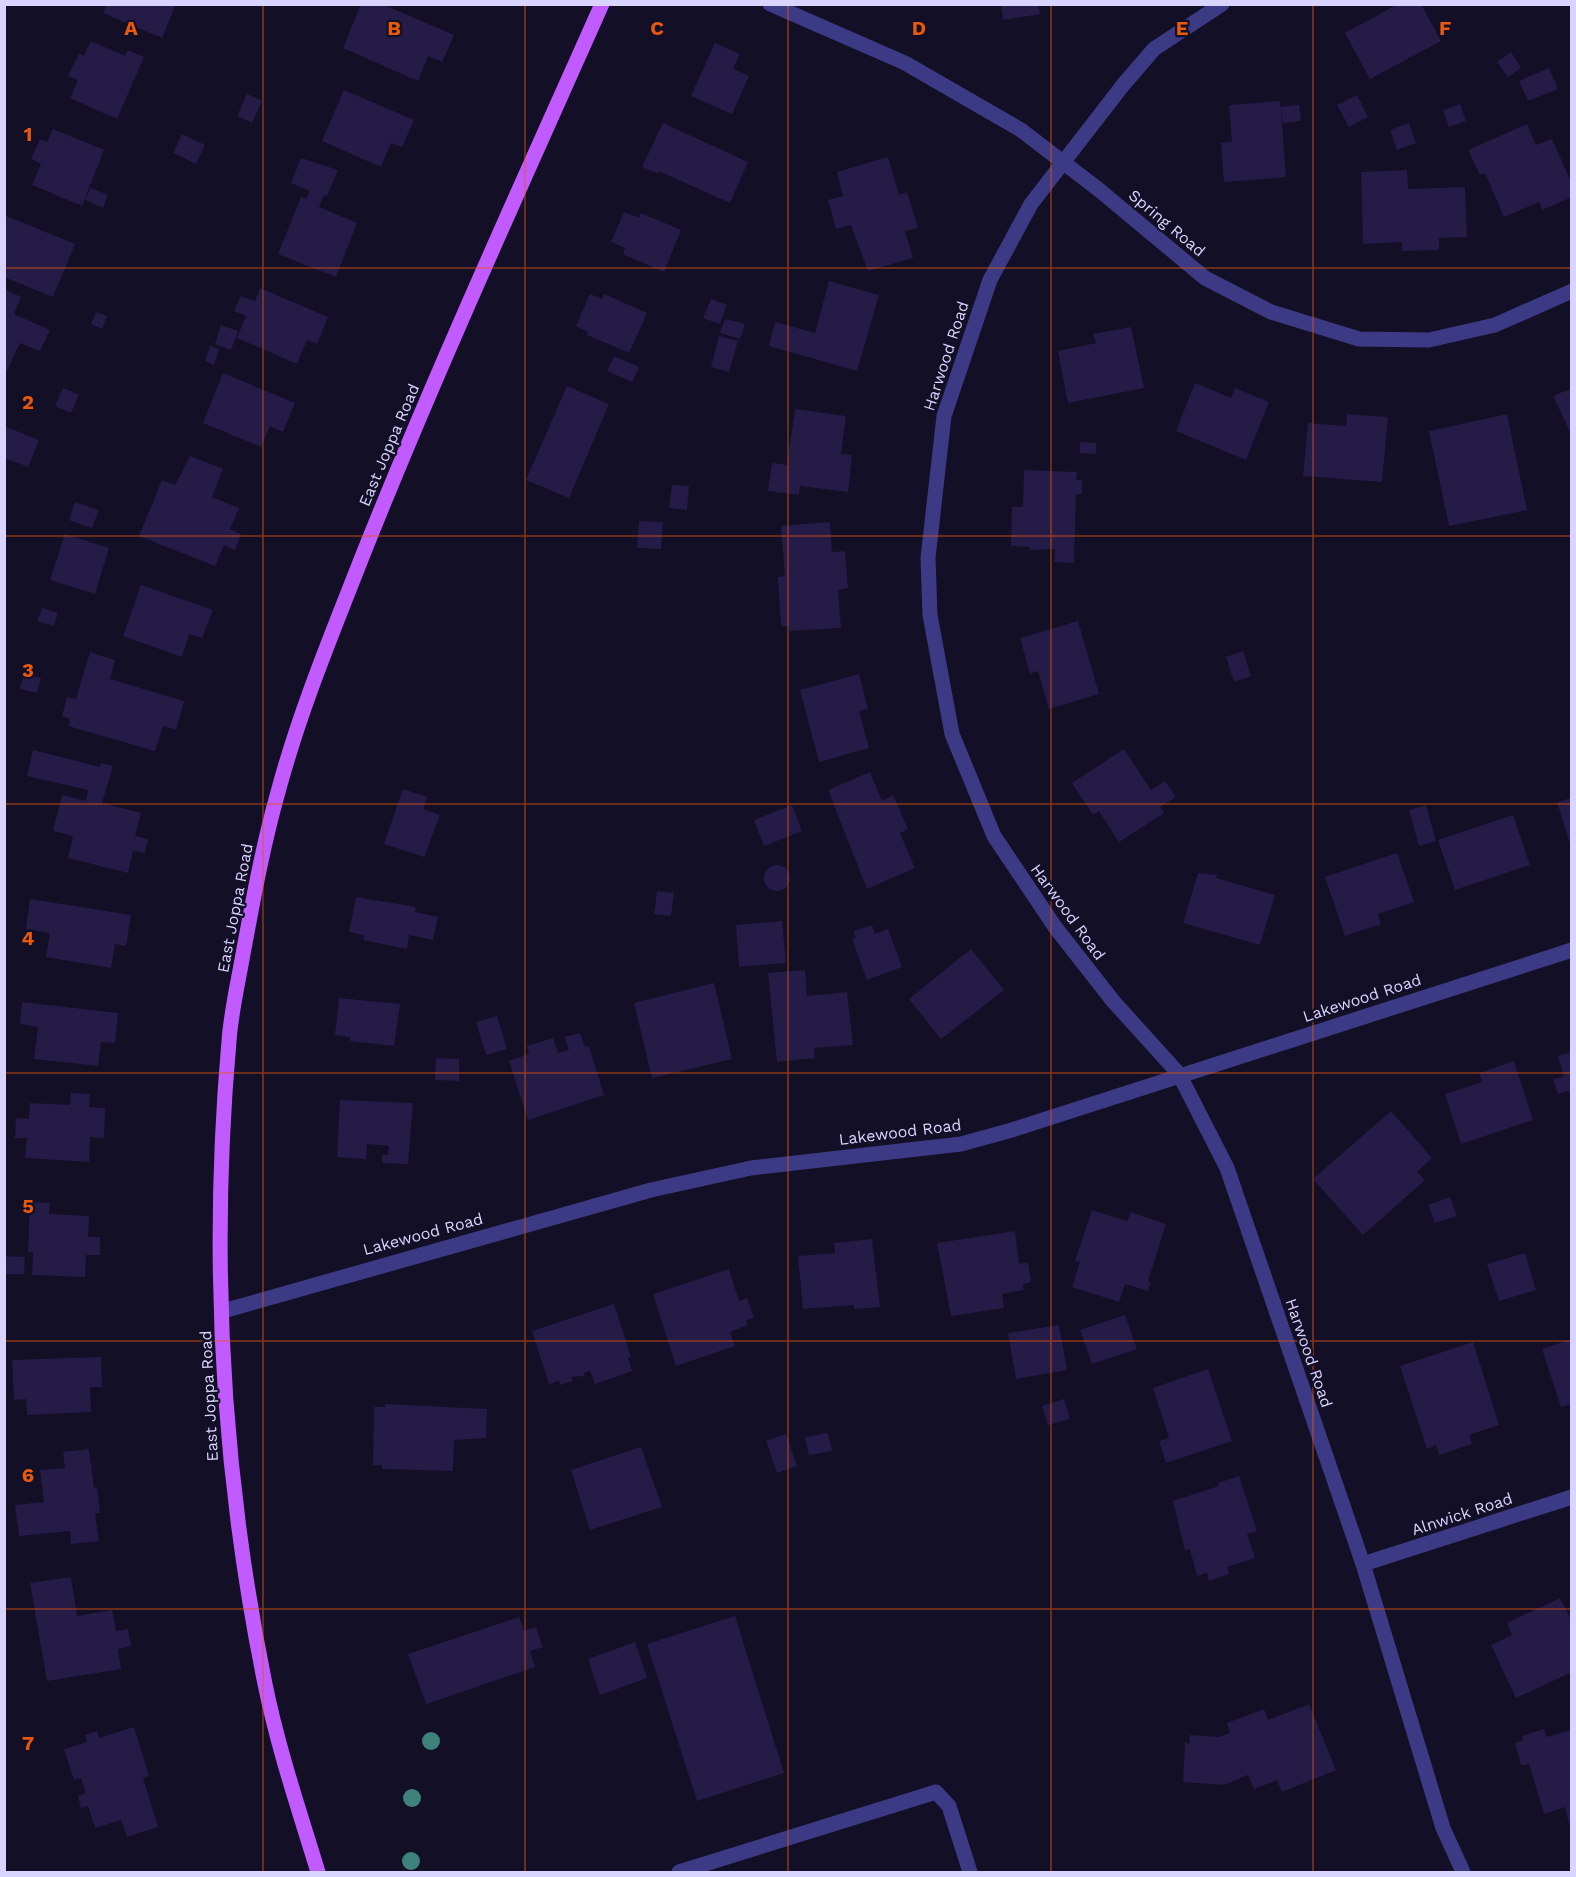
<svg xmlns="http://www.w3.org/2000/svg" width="1576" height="1877" font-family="'Work Sans',sans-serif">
	<rect width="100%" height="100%" fill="#130f26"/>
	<!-- building -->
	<g fill="#241b47">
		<polygon points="107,4 176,4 162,38 103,13"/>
		<polygon points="361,4 382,4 454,35 442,62 428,56 418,81 343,48"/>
		<polygon points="1001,4 1038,4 1040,14 1003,20"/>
		<polygon points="1398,4 1421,4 1441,41 1370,79 1345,33"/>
		<polygon points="91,41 125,56 128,50 144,57 117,119 70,98 78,80 68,76 79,53 84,56"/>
		<polygon points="715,43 740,54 733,68 749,76 732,114 691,96"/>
		<polygon points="1511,52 1521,68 1508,77 1497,62"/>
		<polygon points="1549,68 1558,89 1528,101 1519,81"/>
		<polygon points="344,90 414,120 402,147 391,143 381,167 322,141"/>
		<polygon points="247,94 262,101 252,123 237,116"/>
		<polygon points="1357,95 1368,117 1349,127 1337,105"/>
		<polygon points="1280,101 1280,107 1299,105 1301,121 1283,123 1281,110 1286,177 1224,182 1221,143 1232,142 1229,105"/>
		<polygon points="1460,104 1466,121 1449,127 1443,110"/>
		<polygon points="663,123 748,162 730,203 659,171 658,174 642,167"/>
		<polygon points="1409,123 1416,143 1397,150 1390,130"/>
		<polygon points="1527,124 1536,145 1552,139 1572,184 1572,197 1542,210 1539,202 1504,217 1485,173 1480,175 1468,150"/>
		<polygon points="53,129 104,150 82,206 32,185 41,164 31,159 40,139 47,142"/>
		<polygon points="182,134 205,145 196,164 173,153"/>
		<polygon points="888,157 899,195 907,192 918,228 905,231 913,258 868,271 851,225 836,229 828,200 843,196 837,172"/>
		<polygon points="301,158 338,170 327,196 324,195 319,207 357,223 336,277 278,254 301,197 306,199 310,191 291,183"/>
		<polygon points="1407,170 1408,189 1465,187 1467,237 1439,238 1439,250 1402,251 1402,242 1363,244 1361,172"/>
		<polygon points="91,188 108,195 103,208 85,200"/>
		<polygon points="624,212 639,218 641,213 681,230 664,272 623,254 625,248 611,242"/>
		<polygon points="4,215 75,244 53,297 4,277"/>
		<polygon points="829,281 879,295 857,371 769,346 775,322 815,333"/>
		<polygon points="260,288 328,317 317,344 307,340 297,364 237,338 246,316 234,311 241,296 255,301"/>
		<polygon points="4,289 21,297 14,314 50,330 40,351 20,343 4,377"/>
		<polygon points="590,294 602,299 604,294 647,313 629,353 587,335 588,332 576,326"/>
		<polygon points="711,299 727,305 720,324 703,318"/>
		<polygon points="96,312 107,316 102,329 91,324"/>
		<polygon points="725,319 745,324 740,339 720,333"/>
		<polygon points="221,325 238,331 231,350 215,344"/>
		<polygon points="1131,327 1144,388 1068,403 1058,351 1096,343 1093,334"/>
		<polygon points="719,336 738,341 729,372 711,367"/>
		<polygon points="210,346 219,349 214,365 205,361"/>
		<polygon points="614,356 639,367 632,382 607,371"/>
		<polygon points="223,373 295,403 283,432 270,426 261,447 203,423"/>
		<polygon points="1195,383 1231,398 1235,388 1269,402 1246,460 1176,431"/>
		<polygon points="567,386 609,404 569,498 526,480"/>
		<polygon points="63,388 79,395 71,413 55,406"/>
		<polygon points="1572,388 1572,436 1553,396"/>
		<polygon points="795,409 846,416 841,454 852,455 848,492 800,486 799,495 768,491 772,463 787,465"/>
		<polygon points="1347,414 1388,417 1382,482 1303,476 1308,423 1346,426"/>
		<polygon points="1507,414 1527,510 1449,526 1429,431"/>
		<polygon points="4,426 39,440 28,467 4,458"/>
		<polygon points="1080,442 1096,443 1096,454 1080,453"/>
		<polygon points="190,456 223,469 212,497 239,508 230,529 241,534 235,550 224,545 215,566 139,536 162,480 175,485"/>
		<polygon points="1024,470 1077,472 1076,480 1082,480 1082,494 1076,494 1074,563 1054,562 1055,549 1030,550 1030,547 1011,546 1012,507 1023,507"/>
		<polygon points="672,485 689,486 687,510 669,508"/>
		<polygon points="75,502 99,510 92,528 69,520"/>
		<polygon points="639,521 663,522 661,549 637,548"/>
		<polygon points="830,522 832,552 845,551 848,588 838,590 841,628 789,631 789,626 781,626 778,577 785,576 781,526"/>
		<polygon points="65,534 109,548 95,594 50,580"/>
		<polygon points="141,585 213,610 202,638 189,634 182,657 123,636"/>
		<polygon points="42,608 58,613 54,626 37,621"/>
		<polygon points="1078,621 1099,694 1049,709 1038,671 1030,674 1020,638"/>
		<polygon points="1243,651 1251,676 1234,682 1226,657"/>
		<polygon points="90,652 115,660 110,679 184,701 176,730 163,726 155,751 68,726 70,719 62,716 67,697 76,699"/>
		<polygon points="24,673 41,678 37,693 20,689"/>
		<polygon points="859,674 868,709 859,711 869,748 819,762 800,690"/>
		<polygon points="1124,749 1151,790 1165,781 1176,797 1160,807 1164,813 1119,842 1099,811 1093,815 1072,783"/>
		<polygon points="33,750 100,767 101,763 113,766 102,803 141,813 135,836 148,839 145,853 133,851 128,873 68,858 73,836 53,831 62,795 86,801 88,790 27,776"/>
		<polygon points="870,772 882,801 893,795 908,829 900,833 915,868 867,889 828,790"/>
		<polygon points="403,789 427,797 423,809 440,815 424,857 384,844"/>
		<polygon points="1572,798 1572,847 1571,847 1557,802"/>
		<polygon points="792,805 802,831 764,846 754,820"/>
		<polygon points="1426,805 1436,841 1419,846 1409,810"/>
		<polygon points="1513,815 1530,865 1455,890 1438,840"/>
		<polygon points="1397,853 1414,902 1378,914 1381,924 1345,936 1325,877"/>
		<circle cx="777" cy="878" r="13"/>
		<polygon points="1198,873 1217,875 1216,878 1275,895 1260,945 1183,923"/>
		<polygon points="657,891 674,893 671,916 654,914"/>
		<polygon points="356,897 416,907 415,912 438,917 433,940 409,935 407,949 363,940 364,935 349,932"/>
		<polygon points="30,899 131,915 126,946 115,944 111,968 46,957 50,933 26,929"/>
		<polygon points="782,921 786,963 739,967 736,925"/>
		<polygon points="872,925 875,934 888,929 902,967 867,980 852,939 856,938 854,931"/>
		<polygon points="971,949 1004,990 941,1039 909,999"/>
		<polygon points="805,970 807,996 847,992 853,1045 814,1048 815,1058 777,1062 768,973"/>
		<polygon points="714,983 732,1059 652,1078 634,1003"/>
		<polygon points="339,998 400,1004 394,1046 350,1041 350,1037 335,1035"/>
		<polygon points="22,1002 118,1013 115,1043 101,1042 98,1066 34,1059 38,1027 20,1024"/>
		<polygon points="497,1016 507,1049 486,1055 476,1022"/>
		<polygon points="580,1033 585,1047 589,1046 604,1095 528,1120 509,1061 529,1054 527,1046 553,1038 558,1053 569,1050 564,1037"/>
		<polygon points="1572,1052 1572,1096 1571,1097 1569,1091 1558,1094 1553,1079 1564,1076 1558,1056"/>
		<polygon points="436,1058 459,1059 459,1081 435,1080"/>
		<polygon points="1514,1061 1533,1120 1461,1144 1445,1094 1482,1082 1479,1073"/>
		<polygon points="71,1093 90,1094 89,1107 105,1108 104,1138 90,1137 89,1162 25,1158 27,1138 15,1138 16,1118 29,1119 30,1103 70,1105"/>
		<polygon points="340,1100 413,1103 408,1164 382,1163 382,1155 388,1155 389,1146 367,1144 366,1159 337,1157"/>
		<polygon points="1391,1111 1432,1158 1417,1172 1425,1180 1363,1235 1313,1179"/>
		<polygon points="1450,1197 1457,1216 1435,1223 1428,1205"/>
		<polygon points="30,1202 50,1203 49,1214 89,1216 88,1237 100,1237 100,1255 86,1255 85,1277 32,1275 33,1252 28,1252"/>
		<polygon points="1092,1210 1127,1221 1131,1212 1166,1224 1148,1281 1151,1282 1148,1291 1125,1284 1119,1302 1072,1287 1080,1262 1075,1261"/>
		<polygon points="1015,1231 1019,1264 1028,1262 1031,1282 1023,1284 1024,1290 1002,1294 1004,1308 951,1316 937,1243"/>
		<polygon points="872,1239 880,1307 854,1309 854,1305 803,1309 798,1256 835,1253 834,1243"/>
		<polygon points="1525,1253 1536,1290 1499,1301 1487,1264"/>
		<polygon points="4,1256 25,1257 24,1274 4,1274"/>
		<polygon points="729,1269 739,1301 747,1298 754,1318 746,1320 748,1325 730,1332 735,1346 676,1366 653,1294"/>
		<polygon points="614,1304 631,1357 628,1358 632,1371 595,1384 590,1371 583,1373 585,1376 571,1377 573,1381 560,1385 559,1381 549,1384 532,1331"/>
		<polygon points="1125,1315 1137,1349 1092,1364 1080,1330"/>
		<polygon points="1059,1325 1067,1370 1016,1379 1008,1333"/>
		<polygon points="1572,1339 1572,1404 1561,1407 1542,1349"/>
		<polygon points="1473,1342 1499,1425 1469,1435 1472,1444 1439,1455 1436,1445 1427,1449 1400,1366"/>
		<polygon points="101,1357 102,1387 90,1387 91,1412 27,1415 26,1399 14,1400 12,1360"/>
		<polygon points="1208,1369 1232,1441 1166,1463 1159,1441 1169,1438 1153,1388"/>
		<polygon points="1064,1399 1070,1419 1048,1425 1042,1406"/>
		<polygon points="385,1404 487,1409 486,1438 454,1440 453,1471 382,1469 382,1465 373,1465 374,1407 385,1407"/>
		<polygon points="828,1433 832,1451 809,1455 805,1437"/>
		<polygon points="786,1434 797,1466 777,1473 766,1441"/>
		<polygon points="641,1447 662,1507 590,1530 571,1470"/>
		<polygon points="89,1449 94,1488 97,1487 100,1513 95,1513 99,1541 71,1544 70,1531 19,1536 15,1505 44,1502 40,1470 65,1468 63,1452"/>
		<polygon points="1239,1476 1257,1531 1247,1534 1255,1558 1227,1567 1229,1574 1209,1581 1207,1573 1197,1576 1190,1549 1185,1551 1173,1501 1219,1486 1218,1483"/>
		<polygon points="71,1577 77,1616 112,1610 116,1631 128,1629 131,1646 118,1649 121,1669 47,1681 30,1583"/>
		<polygon points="1560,1598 1572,1622 1572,1672 1516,1698 1491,1645 1512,1635 1507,1623"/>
		<polygon points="735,1616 784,1773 697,1801 647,1644"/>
		<polygon points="519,1617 524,1631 536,1627 543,1647 530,1651 535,1667 426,1704 408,1654"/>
		<polygon points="635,1642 647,1678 600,1695 588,1659"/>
		<polygon points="1309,1704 1336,1770 1282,1792 1277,1780 1254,1789 1248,1775 1224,1785 1183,1782 1185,1742 1189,1744 1190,1735 1219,1737 1230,1733 1227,1723 1264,1709 1268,1720"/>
		<polygon points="134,1727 149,1776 143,1778 158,1827 127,1837 121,1820 95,1828 88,1806 81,1808 78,1796 86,1793 81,1778 74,1780 64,1749 87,1742 85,1735 97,1731 99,1738"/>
		<polygon points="1544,1729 1546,1737 1572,1730 1572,1823 1569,1824 1565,1807 1544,1814 1529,1764 1521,1765 1515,1743 1523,1740 1522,1736"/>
	</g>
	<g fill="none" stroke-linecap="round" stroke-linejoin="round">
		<!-- minor -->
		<g stroke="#3d3a85" stroke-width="15">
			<polyline points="770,4 905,63 1021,130 1098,189 1205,278 1271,312 1359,339 1429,340 1495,325 1572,291"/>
			<polyline points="1222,4 1154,49 1123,85 1031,204 990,280 944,416 928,558 930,615 952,734 994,836 1055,927 1113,1001 1179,1074 1227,1168 1363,1564 1443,1828 1463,1872"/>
			<polyline points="223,1311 651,1190 751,1168 961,1144 1012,1130 1572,950"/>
			<polyline points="1363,1564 1572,1497"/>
			<polyline points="679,1872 936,1792 949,1806 970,1872"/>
		</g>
		<!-- major -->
		<path stroke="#c25bff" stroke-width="15" d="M318,1872C299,1810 278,1748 265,1684C222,1473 210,1255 229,1041C231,1012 238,983 243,954C253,900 263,845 278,792C300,710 333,631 364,552C438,367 521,186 602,4"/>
	</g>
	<!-- trees -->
	<g fill="#3d827b">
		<circle cx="431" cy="1741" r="9"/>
		<circle cx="412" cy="1798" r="9"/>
		<circle cx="411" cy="1861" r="9"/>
	</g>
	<!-- grid -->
	<path fill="none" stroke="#e8590c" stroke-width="1.5" stroke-opacity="0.55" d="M263,4V1872M525,4V1872M788,4V1872M1051,4V1872M1313,4V1872M4,268H1572M4,536H1572M4,804H1572M4,1073H1572M4,1341H1572M4,1609H1572"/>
	<g text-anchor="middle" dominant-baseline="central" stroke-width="4.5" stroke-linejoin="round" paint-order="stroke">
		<!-- street labels -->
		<g font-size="16" fill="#d9d4ff" stroke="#130f26">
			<text transform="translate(1167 223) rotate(40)">Spring Road</text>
			<text transform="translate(946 356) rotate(-72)">Harwood Road</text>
			<text transform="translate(389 445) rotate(-67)">East Joppa Road</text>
			<text transform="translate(235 908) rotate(-79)">East Joppa Road</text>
			<text transform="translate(1068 912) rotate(54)">Harwood Road</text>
			<text transform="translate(1362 998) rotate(-18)">Lakewood Road</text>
			<text transform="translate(900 1132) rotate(-7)">Lakewood Road</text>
			<text transform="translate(423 1234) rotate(-15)">Lakewood Road</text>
			<text transform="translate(1309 1353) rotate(71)">Harwood Road</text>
			<text transform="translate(209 1396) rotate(-93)">East Joppa Road</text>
			<text transform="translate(1462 1514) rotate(-18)">Alnwick Road</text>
		</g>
	</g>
	<g font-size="20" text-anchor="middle" font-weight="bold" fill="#e8590c" stroke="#130f26" stroke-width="4.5" stroke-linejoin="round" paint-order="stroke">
		<text x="131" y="35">A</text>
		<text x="394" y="35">B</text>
		<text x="657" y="35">C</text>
		<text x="919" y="35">D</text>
		<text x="1182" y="35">E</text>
		<text x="1445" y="35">F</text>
		<text x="28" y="141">1</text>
		<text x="28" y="409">2</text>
		<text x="28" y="677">3</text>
		<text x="28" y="945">4</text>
		<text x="28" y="1213">5</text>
		<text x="28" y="1482">6</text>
		<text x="28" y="1750">7</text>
	</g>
	<!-- border -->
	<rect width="1576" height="1877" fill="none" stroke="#d9d4ff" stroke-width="12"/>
</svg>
